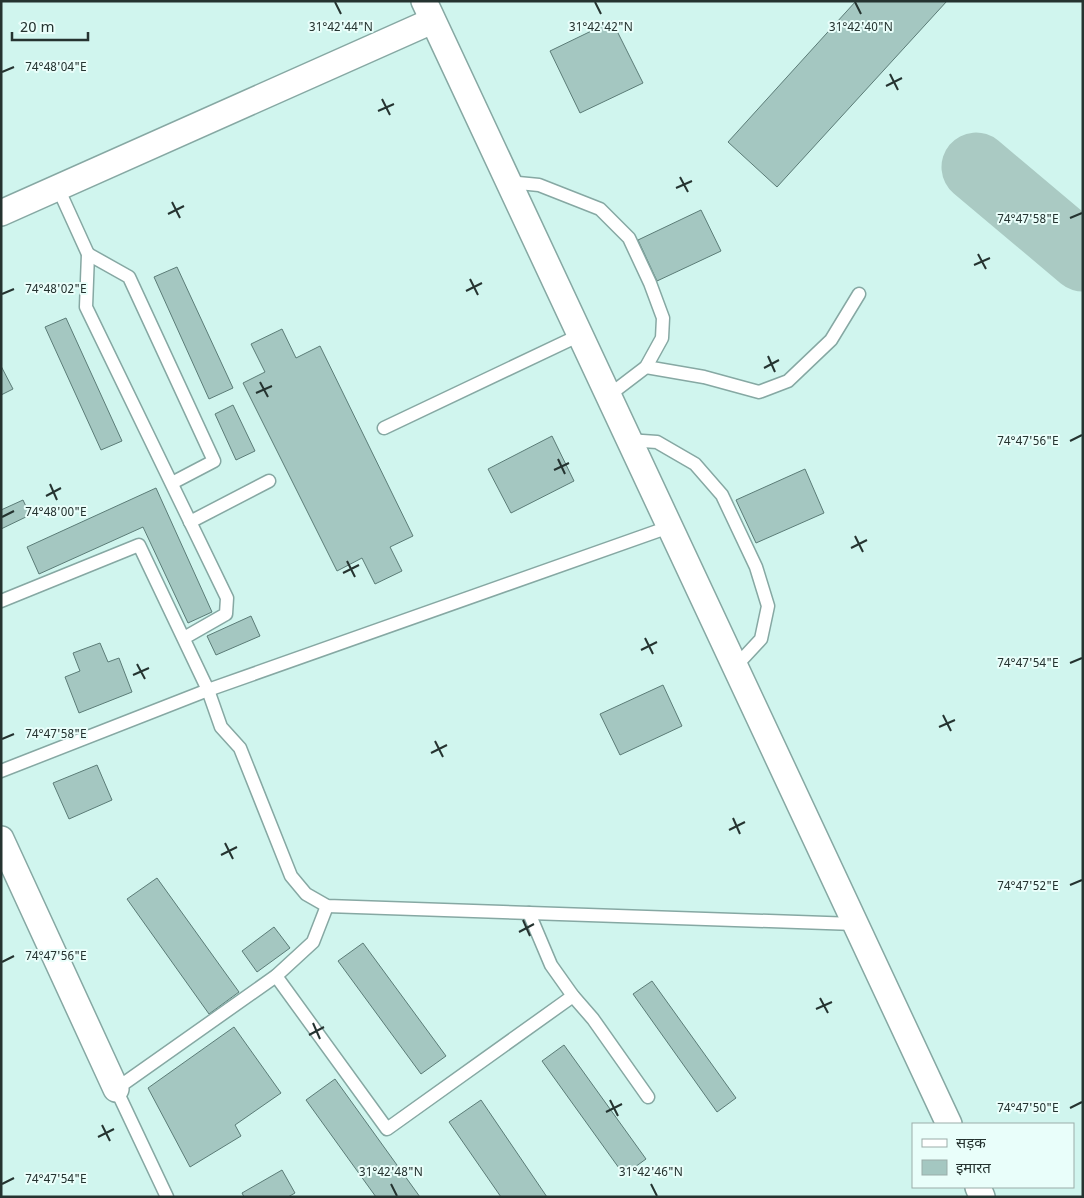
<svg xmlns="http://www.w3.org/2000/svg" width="1084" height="1198" font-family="Georgia,'Noto Sans Devanagari',serif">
	<rect width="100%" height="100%" fill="#d0f5ee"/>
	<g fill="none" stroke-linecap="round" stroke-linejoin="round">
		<!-- taxiway -->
		<polyline stroke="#aacac3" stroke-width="69" points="976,167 1083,257"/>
	</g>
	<!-- building -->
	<g fill="#a4c7c1" stroke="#5b7c77">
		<polygon points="856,1 947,1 777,187 728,142"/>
		<polygon points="612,21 643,83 580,113 550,51"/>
		<polygon points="701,210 721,251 657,281 638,240"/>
		<polygon points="177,267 233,388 209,399 154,277"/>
		<polygon points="66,318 122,441 101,450 45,327"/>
		<polygon points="282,329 296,358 320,346 413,536 390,547 402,571 375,584 362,558 337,571 243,383 265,372 251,344"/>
		<polygon points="1,366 13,389 1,395"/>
		<polygon points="233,405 255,451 236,460 215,414"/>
		<polygon points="552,436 574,481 511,513 488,469"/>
		<polygon points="805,469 824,513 756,543 736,500"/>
		<polygon points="156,488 212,612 188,623 143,527 39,574 27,547"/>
		<polygon points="23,500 30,515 1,529 1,510"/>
		<polygon points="251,616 260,636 216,655 207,636"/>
		<polygon points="100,643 108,662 119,658 132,692 79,713 65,677 80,671 73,653"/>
		<polygon points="663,685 682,726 620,755 600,714"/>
		<polygon points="97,765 112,800 69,819 53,783"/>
		<polygon points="157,878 239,992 209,1014 127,899"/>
		<polygon points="274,927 290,948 257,972 242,951"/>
		<polygon points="363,943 446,1056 421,1074 338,961"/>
		<polygon points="652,981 736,1098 717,1112 633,994"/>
		<polygon points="234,1027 281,1093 235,1125 241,1136 190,1167 148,1088"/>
		<polygon points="564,1045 646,1159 624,1175 542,1061"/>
		<polygon points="335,1079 420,1197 376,1197 306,1100"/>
		<polygon points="481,1100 547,1197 501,1197 449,1122"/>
		<polygon points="282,1170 295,1193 288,1197 244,1197 242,1193"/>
	</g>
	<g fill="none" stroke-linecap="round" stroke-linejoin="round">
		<!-- service casing -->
		<g stroke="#86a8a3" stroke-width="15">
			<g id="service">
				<polyline points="508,182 539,185 600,209 629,238 650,283 663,318 662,338 646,367 608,396"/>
				<polyline points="58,188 88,254 86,307 227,598 226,614 184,638"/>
				<polyline points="88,254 129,277 214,461 172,483"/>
				<polyline points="646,367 704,377 759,392 788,381 831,340 859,294"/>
				<polyline points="384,428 580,335"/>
				<polyline points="628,440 657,442 695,464 722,495 756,567 768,606 761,639 735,667"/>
				<polyline points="190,522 269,481"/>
				<polyline points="1,601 139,545 208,690 221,727 240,748 291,876 306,894 327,906 855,924"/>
				<polyline points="1,771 208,690 669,527"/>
				<polyline points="529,913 551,965 573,996 593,1019 648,1097"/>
				<polyline points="276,976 387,1129 573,996"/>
				<polyline points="167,1197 116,1089 276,976 313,942 327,906"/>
			</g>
		</g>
		<!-- minor casing -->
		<g stroke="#86a8a3" stroke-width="28">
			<g id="minor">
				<polyline points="424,1 949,1124"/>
				<polyline points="1,213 432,21"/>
				<polyline points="1,839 116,1089"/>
				<polyline points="978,1187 982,1197"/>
			</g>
		</g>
		<!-- service -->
		<use href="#service" stroke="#fff" stroke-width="12"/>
		<!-- minor -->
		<use href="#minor" stroke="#fff" stroke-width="25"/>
	</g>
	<!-- ticks -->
	<path fill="none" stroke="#253330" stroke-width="2" d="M335,2L341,14M595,2L601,14M855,2L861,14M2,72L14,67M890,74L898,90M886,86L902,78M382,99L390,115M378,111L394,104M680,177L688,192M676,188L692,181M172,202L180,218M168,214L184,206M1070,218L1082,213M978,254L986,269M974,265L990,258M470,279L478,295M466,291L482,283M2,294L14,289M768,356L775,372M764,368L779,360M260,382L268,397M256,393L272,386M1070,441L1082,435M558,459L565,474M554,470L569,463M50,484L57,500M46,496L61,488M2,517L14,511M855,536L863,552M851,548L867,540M347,561L355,577M343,573L359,565M645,638L653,654M641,650L657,642M1070,663L1082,658M137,664L145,679M133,675L149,668M943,715L951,731M939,727L955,720M2,739L14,734M435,741L443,757M431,753L447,745M733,818L740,834M729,830L745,822M225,843L233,859M221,855L237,847M1070,885L1082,880M523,920L530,936M519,932L534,924M2,962L14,956M820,998L828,1013M816,1009L832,1002M313,1023L320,1039M309,1035L324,1027M610,1100L618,1116M1070,1108L1082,1102M606,1112L622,1104M102,1125L110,1141M98,1137L114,1129M2,1184L14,1178M391,1184L397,1196M651,1184L657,1196"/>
	<g font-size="12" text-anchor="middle" fill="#253330" stroke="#e9fefa" stroke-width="4" stroke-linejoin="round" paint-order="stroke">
		<text x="341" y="31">31°42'44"N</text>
		<text x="601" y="31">31°42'42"N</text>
		<text x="861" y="31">31°42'40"N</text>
		<text x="56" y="71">74°48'04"E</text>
		<text x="1028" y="223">74°47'58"E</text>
		<text x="56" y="293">74°48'02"E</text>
		<text x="1028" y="445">74°47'56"E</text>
		<text x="56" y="516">74°48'00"E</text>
		<text x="1028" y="667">74°47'54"E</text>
		<text x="56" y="738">74°47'58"E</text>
		<text x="1028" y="890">74°47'52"E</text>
		<text x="56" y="960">74°47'56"E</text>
		<text x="1028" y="1112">74°47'50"E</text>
		<text x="391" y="1176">31°42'48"N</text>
		<text x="651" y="1176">31°42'46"N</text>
		<text x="56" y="1183">74°47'54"E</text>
	</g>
	<!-- border -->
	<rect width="1084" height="1198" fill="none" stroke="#253330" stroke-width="5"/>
	<!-- legend -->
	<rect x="912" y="1123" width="162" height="65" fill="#e9fefa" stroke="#9bada9"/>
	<rect x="922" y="1139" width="25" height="8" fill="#ffffff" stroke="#9bada9"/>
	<text x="956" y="1148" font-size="15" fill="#253330">सड़क</text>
	<rect x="922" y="1160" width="25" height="15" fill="#a4c7c1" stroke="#9bada9"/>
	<text x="956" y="1173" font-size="15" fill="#253330">इमारत</text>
	<!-- scale -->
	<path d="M12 32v8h76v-8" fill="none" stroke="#253330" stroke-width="2.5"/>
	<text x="20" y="32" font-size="15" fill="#253330" stroke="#e9fefa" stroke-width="4" paint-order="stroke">20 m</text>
</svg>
